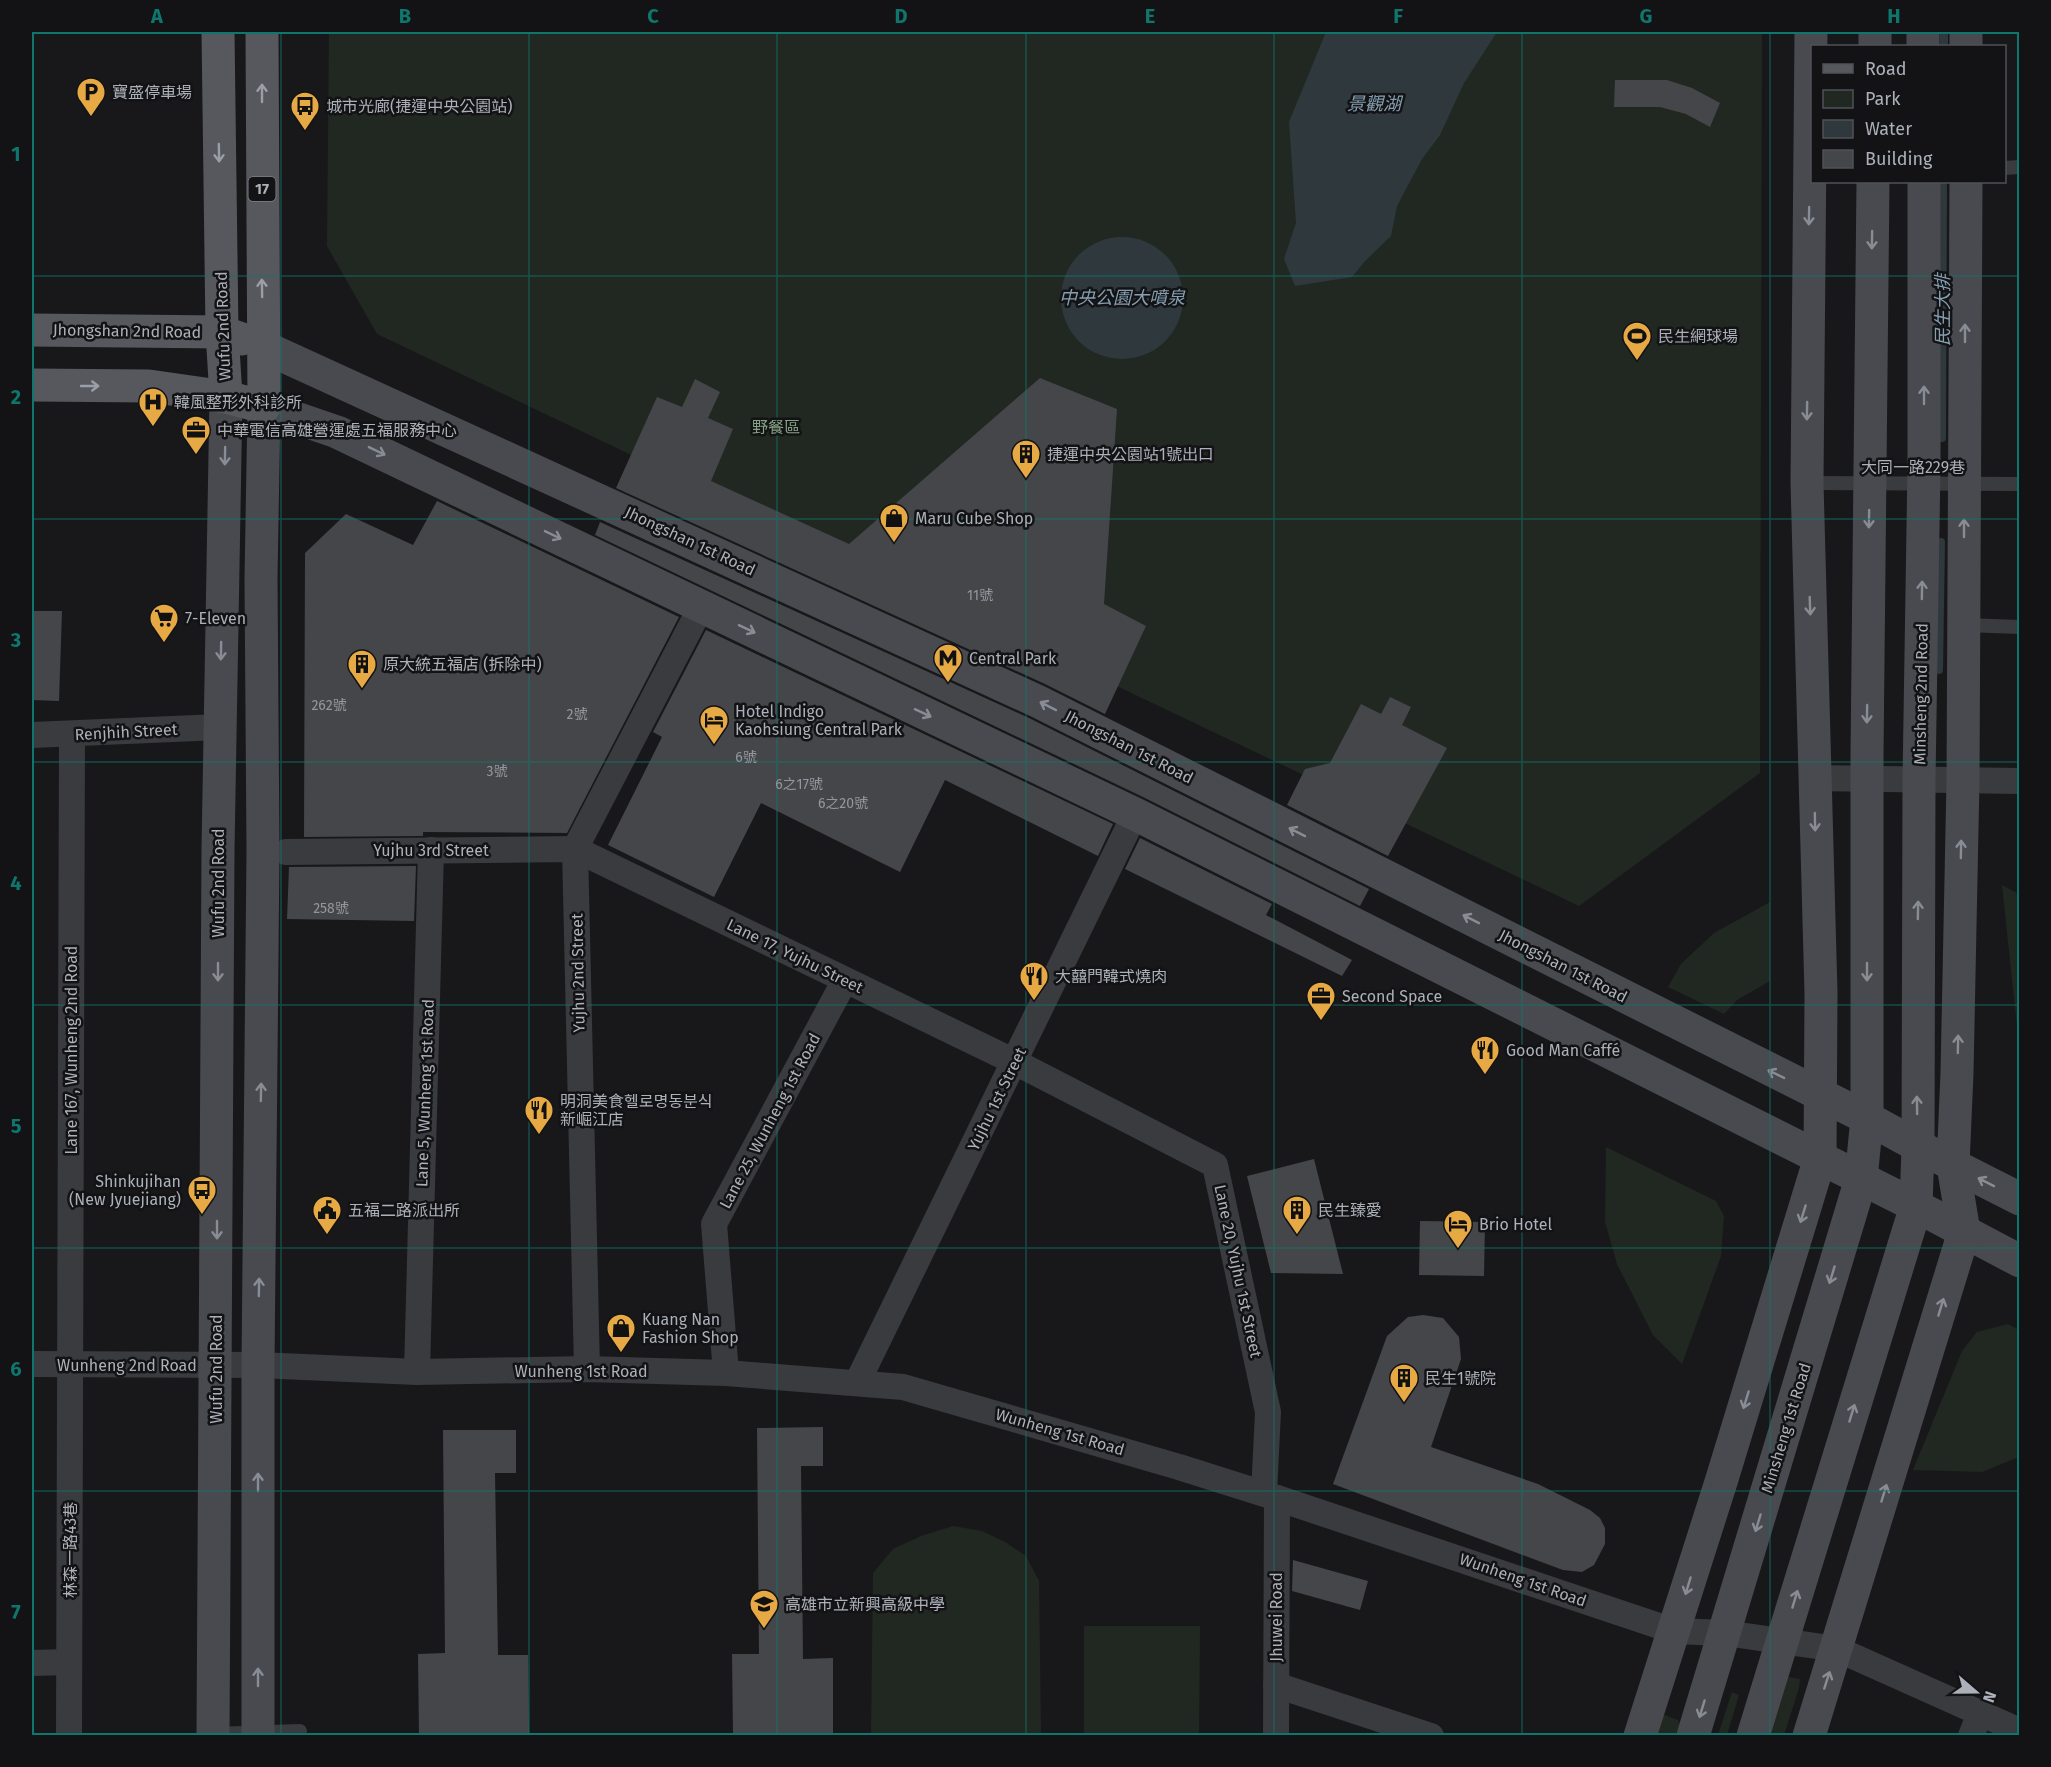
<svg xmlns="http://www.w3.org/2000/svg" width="2051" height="1767" font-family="'Fira Sans','Noto Sans TC','Noto Sans KR',sans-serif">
	<rect width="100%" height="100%" fill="#18181a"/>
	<!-- green -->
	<g fill="#202821">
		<polygon points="329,32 1762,32 1760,773 1579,906 377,334 327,246"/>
		<polygon points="2002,885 2019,894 2019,1045"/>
		<polygon points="1770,902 1770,981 1737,1000 1724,1014 1668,987 1681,964 1714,933"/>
		<polygon points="1606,1147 1716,1201 1724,1216 1721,1256 1682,1364 1653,1335 1617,1264 1605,1222"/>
		<polygon points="2008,1324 2019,1330 2019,1457 1982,1472 1913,1470 1962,1351 1977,1332"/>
		<polygon points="953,1526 982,1531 1005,1542 1026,1556 1039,1581 1041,1735 871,1735 873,1573 893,1549 921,1536"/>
		<polygon points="1084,1626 1200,1626 1199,1735 1084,1735"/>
		<polygon points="1783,1676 1800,1679 1799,1688 1784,1735 1758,1736"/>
		<polygon points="1732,1692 1739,1695 1727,1735 1718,1735"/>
		<polygon points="1662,1714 1678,1720 1682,1730 1681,1735 1648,1736"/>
	</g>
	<!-- water -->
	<g fill="#2f383d">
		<polygon points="1326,32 1497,32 1464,83 1440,135 1422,159 1397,206 1391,236 1365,261 1352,277 1295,286 1284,259 1296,223 1289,122"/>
		<circle cx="1122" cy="298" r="61"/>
	</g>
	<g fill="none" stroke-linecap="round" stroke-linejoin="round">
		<!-- stream -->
		<g stroke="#2f383d" stroke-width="8">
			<polyline points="1944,46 1944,32"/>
			<polyline points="1942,438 1943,182"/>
			<polyline points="1939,670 1941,542"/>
		</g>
	</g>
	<!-- building -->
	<g fill="#45464a">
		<polygon points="1615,80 1667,80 1692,88 1720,103 1710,127 1686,114 1660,107 1614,107"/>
		<polygon points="1040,378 1117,409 1104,604 1146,626 1105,714 1045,684 616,488 657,397 682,407 695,379 720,392 708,418 733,429 711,481 849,544"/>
		<polygon points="437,501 679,617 567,833 423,832 423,836 304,837 305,553 346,514 413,545"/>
		<polygon points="600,522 1029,718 1369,889 1360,906 1143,797 595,535"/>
		<polygon points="32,611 62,611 59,701 32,700"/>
		<polygon points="706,630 1113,824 1098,856 945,780 900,872 761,803 714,897 608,845 662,737 653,732"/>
		<polygon points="1390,697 1411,707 1402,725 1447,748 1388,856 1287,805 1305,769 1330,763 1361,704 1381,714"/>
		<polygon points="1140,838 1272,904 1266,915 1352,960 1342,976 1125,869"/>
		<polygon points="416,866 414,921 287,919 289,867"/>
		<polygon points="1314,1159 1343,1274 1271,1273 1247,1176"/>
		<polygon points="1420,1221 1485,1222 1484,1276 1419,1275"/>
		<polygon points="1423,1315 1443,1318 1459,1337 1461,1359 1431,1447 1538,1484 1590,1510 1600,1518 1605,1528 1605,1544 1594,1565 1582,1572 1563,1570 1333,1484 1387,1336 1408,1317"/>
		<polygon points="823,1427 823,1466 801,1466 803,1659 833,1658 833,1736 733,1736 732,1654 759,1654 757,1428"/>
		<polygon points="443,1430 516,1430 516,1473 495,1473 498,1655 528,1655 529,1736 419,1736 418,1654 445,1653"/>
		<polygon points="1293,1560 1368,1581 1360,1610 1292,1591"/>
	</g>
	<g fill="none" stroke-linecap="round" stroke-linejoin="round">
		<!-- lane -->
		<g stroke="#3a3b3f" stroke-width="14">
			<polyline points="2004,168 2020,167"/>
			<polyline points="1807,483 2020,484"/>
			<polyline points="1964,625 2020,627"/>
			<polyline points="213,1734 300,1731"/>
		</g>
		<!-- street -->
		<g stroke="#3a3b3f" stroke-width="26">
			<polyline points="32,735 220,727"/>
			<polyline points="1814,778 2020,781"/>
			<polyline points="286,852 575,849 1015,1062 1215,1165 1268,1412 1264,1493"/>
			<polyline points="32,1364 258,1365 417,1372 587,1369 726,1373 903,1387 1179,1467 1277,1498 1674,1631 1725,1633 1837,1649 2020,1731"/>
			<polyline points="587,1369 575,849 701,607"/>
			<polyline points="417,1372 431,850"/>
			<polyline points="726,1373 714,1224 845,980"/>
			<polyline points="857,1383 1135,814"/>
			<polyline points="32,1663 69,1662"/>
			<polyline points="1276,1685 1431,1736"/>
			<polyline points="69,1736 72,735"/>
			<polyline points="1276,1736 1277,1498"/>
			<polyline points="1971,1736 1980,1713"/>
		</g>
		<!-- secondary -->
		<g stroke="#484a4f" stroke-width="33">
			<polyline points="1923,32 1923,46"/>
			<polyline points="1875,46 1875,32"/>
			<polyline points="1966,46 1966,32"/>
			<polyline points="264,347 1037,701 1867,1118 1953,1165 2020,1199"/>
			<polyline points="213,1736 218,850 226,397"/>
			<polyline points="258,1736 258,1365 263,851 261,579 264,407 337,432 1135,814 1916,1206 2020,1261"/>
			<polyline points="1640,1736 1721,1482 1820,1158 1821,993 1807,483 1811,32"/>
			<polyline points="1693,1736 1861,1179 1867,1118 1867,756 1873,182"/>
			<polyline points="1753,1736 1916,1206 1918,1147 1919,780 1924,465 1924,182"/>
			<polyline points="1809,1736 1964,1232 1953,1165 1957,1073 1963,781 1966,182"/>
		</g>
		<!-- primary -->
		<g stroke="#56585e" stroke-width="33">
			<polyline points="218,32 222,332 226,397"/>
			<polyline points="32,330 222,332 242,339"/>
			<polyline points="32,385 149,386 226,397 264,407 262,32"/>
		</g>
	</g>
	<!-- one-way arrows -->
	<defs><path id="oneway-shaft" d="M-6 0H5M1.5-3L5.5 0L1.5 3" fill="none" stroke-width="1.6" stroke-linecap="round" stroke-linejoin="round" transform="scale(1.5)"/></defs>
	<g stroke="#9a9ea7">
		<use href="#oneway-shaft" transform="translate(262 93) rotate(-90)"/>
		<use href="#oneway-shaft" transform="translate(219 153) rotate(89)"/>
		<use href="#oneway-shaft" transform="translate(262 288) rotate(-91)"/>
		<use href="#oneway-shaft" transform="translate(90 386)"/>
	</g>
	<g stroke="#888c94">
		<use href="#oneway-shaft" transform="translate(1809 216) rotate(91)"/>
		<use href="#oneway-shaft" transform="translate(1872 240) rotate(91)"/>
		<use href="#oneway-shaft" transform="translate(1965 333) rotate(-90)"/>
		<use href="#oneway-shaft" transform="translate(1924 395) rotate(-90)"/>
		<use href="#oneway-shaft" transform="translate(1807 411) rotate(91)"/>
		<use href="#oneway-shaft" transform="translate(377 451) rotate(26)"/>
		<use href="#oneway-shaft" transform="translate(225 456) rotate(91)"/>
		<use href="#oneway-shaft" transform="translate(1869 519) rotate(91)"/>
		<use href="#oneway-shaft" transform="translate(1964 528) rotate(-90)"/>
		<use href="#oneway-shaft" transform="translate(553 535) rotate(26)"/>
		<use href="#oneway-shaft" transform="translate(1922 590) rotate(-89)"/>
		<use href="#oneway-shaft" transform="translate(1810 606) rotate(88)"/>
		<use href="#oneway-shaft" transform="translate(747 629) rotate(25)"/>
		<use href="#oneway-shaft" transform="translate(221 651) rotate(91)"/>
		<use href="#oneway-shaft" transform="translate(1048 706) rotate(-153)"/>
		<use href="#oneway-shaft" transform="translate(923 713) rotate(25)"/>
		<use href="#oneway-shaft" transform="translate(1867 714) rotate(91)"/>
		<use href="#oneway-shaft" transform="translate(1815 822) rotate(89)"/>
		<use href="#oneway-shaft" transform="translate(1297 832) rotate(-153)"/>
		<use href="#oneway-shaft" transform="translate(1961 849) rotate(-89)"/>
		<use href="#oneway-shaft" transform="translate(1918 910) rotate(-89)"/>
		<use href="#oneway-shaft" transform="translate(1471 919) rotate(-153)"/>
		<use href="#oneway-shaft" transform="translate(218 972) rotate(90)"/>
		<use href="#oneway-shaft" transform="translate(1867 972) rotate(90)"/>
		<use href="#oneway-shaft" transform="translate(1958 1044) rotate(-89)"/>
		<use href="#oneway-shaft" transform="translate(1776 1074) rotate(-154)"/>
		<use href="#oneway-shaft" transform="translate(261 1092) rotate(-89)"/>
		<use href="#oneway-shaft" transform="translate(1917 1105) rotate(-91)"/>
		<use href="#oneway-shaft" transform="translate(1986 1182) rotate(-153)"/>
		<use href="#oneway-shaft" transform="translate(1803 1214) rotate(107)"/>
		<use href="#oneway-shaft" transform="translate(217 1230) rotate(90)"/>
		<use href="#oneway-shaft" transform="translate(1832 1275) rotate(107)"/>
		<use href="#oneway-shaft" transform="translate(259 1287) rotate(-89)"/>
		<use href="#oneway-shaft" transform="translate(1941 1307) rotate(-73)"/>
		<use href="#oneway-shaft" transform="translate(1746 1400) rotate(107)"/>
		<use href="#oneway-shaft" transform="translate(1852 1413) rotate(-73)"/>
		<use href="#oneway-shaft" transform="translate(258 1482) rotate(-90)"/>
		<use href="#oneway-shaft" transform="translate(1884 1493) rotate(-73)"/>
		<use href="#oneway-shaft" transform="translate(1758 1523) rotate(107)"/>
		<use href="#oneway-shaft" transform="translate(1688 1586) rotate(107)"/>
		<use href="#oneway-shaft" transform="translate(1795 1599) rotate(-73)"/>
		<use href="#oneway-shaft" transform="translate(258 1677) rotate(-90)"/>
		<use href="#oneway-shaft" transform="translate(1827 1680) rotate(-72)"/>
		<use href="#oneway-shaft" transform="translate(1702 1709) rotate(107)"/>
	</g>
	<!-- grid -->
	<path fill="none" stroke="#0f766e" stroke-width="1.5" stroke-opacity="0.55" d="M281,32V1736M529,32V1736M777,32V1736M1026,32V1736M1274,32V1736M1522,32V1736M1770,32V1736M32,276H2020M32,519H2020M32,762H2020M32,1005H2020M32,1248H2020M32,1491H2020"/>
	<!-- icons -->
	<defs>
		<g id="parking-pin" transform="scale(1.5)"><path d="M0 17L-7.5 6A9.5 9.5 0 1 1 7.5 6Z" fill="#e6a944" stroke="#131315"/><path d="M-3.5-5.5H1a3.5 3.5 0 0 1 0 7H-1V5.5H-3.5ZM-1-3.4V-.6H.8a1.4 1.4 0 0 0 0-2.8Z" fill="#111"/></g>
		<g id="bus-pin" transform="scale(1.5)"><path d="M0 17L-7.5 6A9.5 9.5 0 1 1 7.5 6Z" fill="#e6a944" stroke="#131315"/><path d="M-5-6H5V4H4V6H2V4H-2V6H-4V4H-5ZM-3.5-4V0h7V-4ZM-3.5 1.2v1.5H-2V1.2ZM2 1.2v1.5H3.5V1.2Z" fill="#111"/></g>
		<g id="stadium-pin" transform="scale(1.5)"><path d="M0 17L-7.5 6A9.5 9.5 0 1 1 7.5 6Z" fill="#e6a944" stroke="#131315"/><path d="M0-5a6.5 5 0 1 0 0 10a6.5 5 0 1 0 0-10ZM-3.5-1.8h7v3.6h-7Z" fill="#111"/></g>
		<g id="hospital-pin" transform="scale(1.5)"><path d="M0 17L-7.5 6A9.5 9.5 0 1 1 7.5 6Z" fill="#e6a944" stroke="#131315"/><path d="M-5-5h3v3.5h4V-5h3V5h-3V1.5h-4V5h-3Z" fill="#111"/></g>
		<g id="office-pin" transform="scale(1.5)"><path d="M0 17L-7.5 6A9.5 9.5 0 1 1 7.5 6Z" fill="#e6a944" stroke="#131315"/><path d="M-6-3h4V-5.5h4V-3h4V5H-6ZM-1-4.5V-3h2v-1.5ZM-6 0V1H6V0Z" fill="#111"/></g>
		<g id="building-pin" transform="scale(1.5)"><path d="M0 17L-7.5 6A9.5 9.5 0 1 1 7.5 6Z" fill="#e6a944" stroke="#131315"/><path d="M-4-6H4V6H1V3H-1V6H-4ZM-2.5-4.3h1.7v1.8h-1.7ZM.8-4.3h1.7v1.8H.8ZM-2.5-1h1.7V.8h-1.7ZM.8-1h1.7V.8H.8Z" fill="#111"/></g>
		<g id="shop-pin" transform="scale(1.5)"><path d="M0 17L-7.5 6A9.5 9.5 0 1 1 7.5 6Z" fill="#e6a944" stroke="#131315"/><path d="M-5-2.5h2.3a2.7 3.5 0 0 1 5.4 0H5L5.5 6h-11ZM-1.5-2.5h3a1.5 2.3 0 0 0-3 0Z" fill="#111"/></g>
		<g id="supermarket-pin" transform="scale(1.5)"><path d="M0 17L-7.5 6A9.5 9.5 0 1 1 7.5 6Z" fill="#e6a944" stroke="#131315"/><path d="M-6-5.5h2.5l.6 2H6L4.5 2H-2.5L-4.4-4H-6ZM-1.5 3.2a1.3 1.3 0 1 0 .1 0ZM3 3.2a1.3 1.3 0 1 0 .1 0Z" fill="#111"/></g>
		<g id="metro-pin" transform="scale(1.5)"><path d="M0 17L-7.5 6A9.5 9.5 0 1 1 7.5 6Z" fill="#e6a944" stroke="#131315"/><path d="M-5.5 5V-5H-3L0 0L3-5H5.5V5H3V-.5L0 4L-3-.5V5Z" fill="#111"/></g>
		<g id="hotel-pin" transform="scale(1.5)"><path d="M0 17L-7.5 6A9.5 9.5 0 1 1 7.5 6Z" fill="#e6a944" stroke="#131315"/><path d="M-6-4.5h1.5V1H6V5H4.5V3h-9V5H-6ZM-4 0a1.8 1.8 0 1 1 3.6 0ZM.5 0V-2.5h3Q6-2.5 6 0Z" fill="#111"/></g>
		<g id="restaurant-pin" transform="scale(1.5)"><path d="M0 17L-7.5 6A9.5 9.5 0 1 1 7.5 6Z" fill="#e6a944" stroke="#131315"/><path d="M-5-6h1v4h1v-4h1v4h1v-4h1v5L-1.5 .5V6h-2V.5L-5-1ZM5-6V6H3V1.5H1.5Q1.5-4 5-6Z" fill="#111"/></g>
		<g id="civic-pin" transform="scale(1.5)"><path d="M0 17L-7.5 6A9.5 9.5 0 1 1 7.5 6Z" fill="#e6a944" stroke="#131315"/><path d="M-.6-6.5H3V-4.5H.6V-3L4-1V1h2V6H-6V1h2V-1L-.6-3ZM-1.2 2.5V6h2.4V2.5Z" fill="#111"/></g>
		<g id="school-pin" transform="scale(1.5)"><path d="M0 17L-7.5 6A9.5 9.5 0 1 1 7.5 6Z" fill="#e6a944" stroke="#131315"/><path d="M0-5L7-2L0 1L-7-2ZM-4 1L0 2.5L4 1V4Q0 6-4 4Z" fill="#111"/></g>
	</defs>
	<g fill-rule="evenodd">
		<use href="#parking-pin" x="91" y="92"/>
		<use href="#bus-pin" x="305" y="106"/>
		<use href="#stadium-pin" x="1637" y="336"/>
		<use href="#hospital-pin" x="153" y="402"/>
		<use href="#office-pin" x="196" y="430"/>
		<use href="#building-pin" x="1026" y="454"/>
		<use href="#shop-pin" x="894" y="518"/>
		<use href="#supermarket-pin" x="164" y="618"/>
		<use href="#metro-pin" x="948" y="658"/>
		<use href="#building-pin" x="362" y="664"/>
		<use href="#hotel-pin" x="714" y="720"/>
		<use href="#restaurant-pin" x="1034" y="976"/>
		<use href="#office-pin" x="1321" y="996"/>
		<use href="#restaurant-pin" x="1485" y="1050"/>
		<use href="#restaurant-pin" x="539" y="1110"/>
		<use href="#bus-pin" x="202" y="1190"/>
		<use href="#civic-pin" x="327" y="1210"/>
		<use href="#building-pin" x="1297" y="1210"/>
		<use href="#hotel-pin" x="1458" y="1224"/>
		<use href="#shop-pin" x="621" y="1328"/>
		<use href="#building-pin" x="1404" y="1378"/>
		<use href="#school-pin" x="764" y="1604"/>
	</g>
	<g text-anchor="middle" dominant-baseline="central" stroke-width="5" stroke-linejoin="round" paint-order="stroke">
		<!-- number labels -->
		<g font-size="14" fill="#92969d">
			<text x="980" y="595">11號</text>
			<text x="329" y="705">262號</text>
			<text x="577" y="714">2號</text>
			<text x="746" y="757">6號</text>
			<text x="497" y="771">3號</text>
			<text x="799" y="784">6之17號</text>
			<text x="843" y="803">6之20號</text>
			<text x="331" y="908">258號</text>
		</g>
		<!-- shield labels -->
		<rect fill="#131315" stroke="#7d8188" stroke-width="1.5" x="248.5" y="177" width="27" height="24" rx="4.5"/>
		<g font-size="15" font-weight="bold" fill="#abb0b9">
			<text x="262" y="189">17</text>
		</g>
		<!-- poi labels -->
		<g font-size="16" fill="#abb0b9" stroke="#131315" text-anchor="start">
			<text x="112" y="92">寶盛停車場</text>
			<text x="326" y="106">城市光廊(捷運中央公園站)</text>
			<text x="1658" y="336">民生網球場</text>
			<text x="174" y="402">韓風整形外科診所</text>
			<text x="217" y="430">中華電信高雄營運處五福服務中心</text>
			<text x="1047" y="454">捷運中央公園站1號出口</text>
			<text x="915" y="518">Maru Cube Shop</text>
			<text x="185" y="618">7-Eleven</text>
			<text x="969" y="658">Central Park</text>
			<text x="383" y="664">原大統五福店 (拆除中)</text>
			<text x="735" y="711">Hotel Indigo<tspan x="735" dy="18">Kaohsiung Central Park</tspan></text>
			<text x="1055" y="976">大囍門韓式燒肉</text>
			<text x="1342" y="996">Second Space</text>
			<text x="1506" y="1050">Good Man Caffé</text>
			<text x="560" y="1101">明洞美食헬로명동분식<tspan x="560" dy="18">新崛江店</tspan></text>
			<text x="181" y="1181" text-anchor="end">Shinkujihan<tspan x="181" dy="18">(New Jyuejiang)</tspan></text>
			<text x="348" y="1210">五福二路派出所</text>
			<text x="1318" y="1210">民生臻愛</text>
			<text x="1479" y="1224">Brio Hotel</text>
			<text x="642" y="1319">Kuang Nan<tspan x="642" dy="18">Fashion Shop</tspan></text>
			<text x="1425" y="1378">民生1號院</text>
			<text x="785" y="1604">高雄市立新興高級中學</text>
		</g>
		<!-- street labels -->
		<g font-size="16" fill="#abb0b9" stroke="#131315">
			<text transform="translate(223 326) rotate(-92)">Wufu 2nd Road</text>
			<text transform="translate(127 331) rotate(1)">Jhongshan 2nd Road</text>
			<text x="1913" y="467">大同一路229巷</text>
			<text transform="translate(690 541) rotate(25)">Jhongshan 1st Road</text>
			<text transform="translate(1921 694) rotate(-89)">Minsheng 2nd Road</text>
			<text transform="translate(126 732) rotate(-3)">Renjhih Street</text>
			<text transform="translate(1129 747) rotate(27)">Jhongshan 1st Road</text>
			<text x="431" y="850">Yujhu 3rd Street</text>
			<text transform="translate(218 883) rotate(-90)">Wufu 2nd Road</text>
			<text transform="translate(795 956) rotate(26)">Lane 17, Yujhu Street</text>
			<text transform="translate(1563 966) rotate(27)">Jhongshan 1st Road</text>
			<text transform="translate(578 973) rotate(-91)">Yujhu 2nd Street</text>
			<text transform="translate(71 1050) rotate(-90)">Lane 167, Wunheng 2nd Road</text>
			<text transform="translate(425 1093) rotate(-88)">Lane 5, Wunheng 1st Road</text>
			<text transform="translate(997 1099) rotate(-64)">Yujhu 1st Street</text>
			<text transform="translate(770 1121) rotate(-62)">Lane 25, Wunheng 1st Road</text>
			<text transform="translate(1238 1271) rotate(78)">Lane 20, Yujhu 1st Street</text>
			<text x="127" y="1365">Wunheng 2nd Road</text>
			<text transform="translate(216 1369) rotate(-90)">Wufu 2nd Road</text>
			<text x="581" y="1371">Wunheng 1st Road</text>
			<text transform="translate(1786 1428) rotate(-73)">Minsheng 1st Road</text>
			<text transform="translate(1060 1432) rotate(16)">Wunheng 1st Road</text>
			<text transform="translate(70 1550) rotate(-90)">林森一路43巷</text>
			<text transform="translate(1523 1580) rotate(19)">Wunheng 1st Road</text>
			<text transform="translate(1276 1617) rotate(-90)">Jhuwei Road</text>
		</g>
		<!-- park labels -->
		<g font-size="16" fill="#84a384" stroke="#131315">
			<text x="776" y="427">野餐區</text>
		</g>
		<!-- water labels -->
		<g font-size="18" font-style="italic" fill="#859fb1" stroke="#131315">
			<text x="1374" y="104">景觀湖</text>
			<text x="1122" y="298">中央公園大噴泉</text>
			<text transform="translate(1943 310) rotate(-90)">民生大排</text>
		</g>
	</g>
	<!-- border -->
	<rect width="2051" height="1767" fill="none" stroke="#131315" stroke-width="66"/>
	<!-- legend -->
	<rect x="1811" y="45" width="195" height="138" fill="#131315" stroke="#505257" stroke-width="1.5"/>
	<rect x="1823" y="64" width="30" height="9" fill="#56585e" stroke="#505257" stroke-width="1.5"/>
	<text x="1865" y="75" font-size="18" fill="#abb0b9">Road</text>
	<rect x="1823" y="90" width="30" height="18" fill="#202821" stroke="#505257" stroke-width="1.5"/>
	<text x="1865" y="105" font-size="18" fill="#abb0b9">Park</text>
	<rect x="1823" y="120" width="30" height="18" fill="#2f383d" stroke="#505257" stroke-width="1.5"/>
	<text x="1865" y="135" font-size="18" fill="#abb0b9">Water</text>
	<rect x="1823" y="150" width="30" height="18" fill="#45464a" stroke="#505257" stroke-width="1.5"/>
	<text x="1865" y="165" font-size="18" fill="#abb0b9">Building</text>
	<!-- north arrow -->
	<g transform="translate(1976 1692) rotate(110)" stroke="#131315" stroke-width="4.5" paint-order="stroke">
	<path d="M0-4.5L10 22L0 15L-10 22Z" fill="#abb0b9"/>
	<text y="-9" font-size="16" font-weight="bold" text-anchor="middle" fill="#abb0b9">N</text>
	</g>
	<rect x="33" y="33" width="1985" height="1701" fill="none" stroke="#0f766e" stroke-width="2"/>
	<g font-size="20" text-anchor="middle" font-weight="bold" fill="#0f766e">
		<text x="157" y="23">A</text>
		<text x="405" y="23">B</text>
		<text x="653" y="23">C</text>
		<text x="901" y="23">D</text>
		<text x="1150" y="23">E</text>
		<text x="1398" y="23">F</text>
		<text x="1646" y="23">G</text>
		<text x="1894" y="23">H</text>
		<text x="16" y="161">1</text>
		<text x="16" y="404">2</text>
		<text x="16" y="647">3</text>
		<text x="16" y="890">4</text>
		<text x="16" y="1133">5</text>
		<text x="16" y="1376">6</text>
		<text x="16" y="1619">7</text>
	</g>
</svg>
